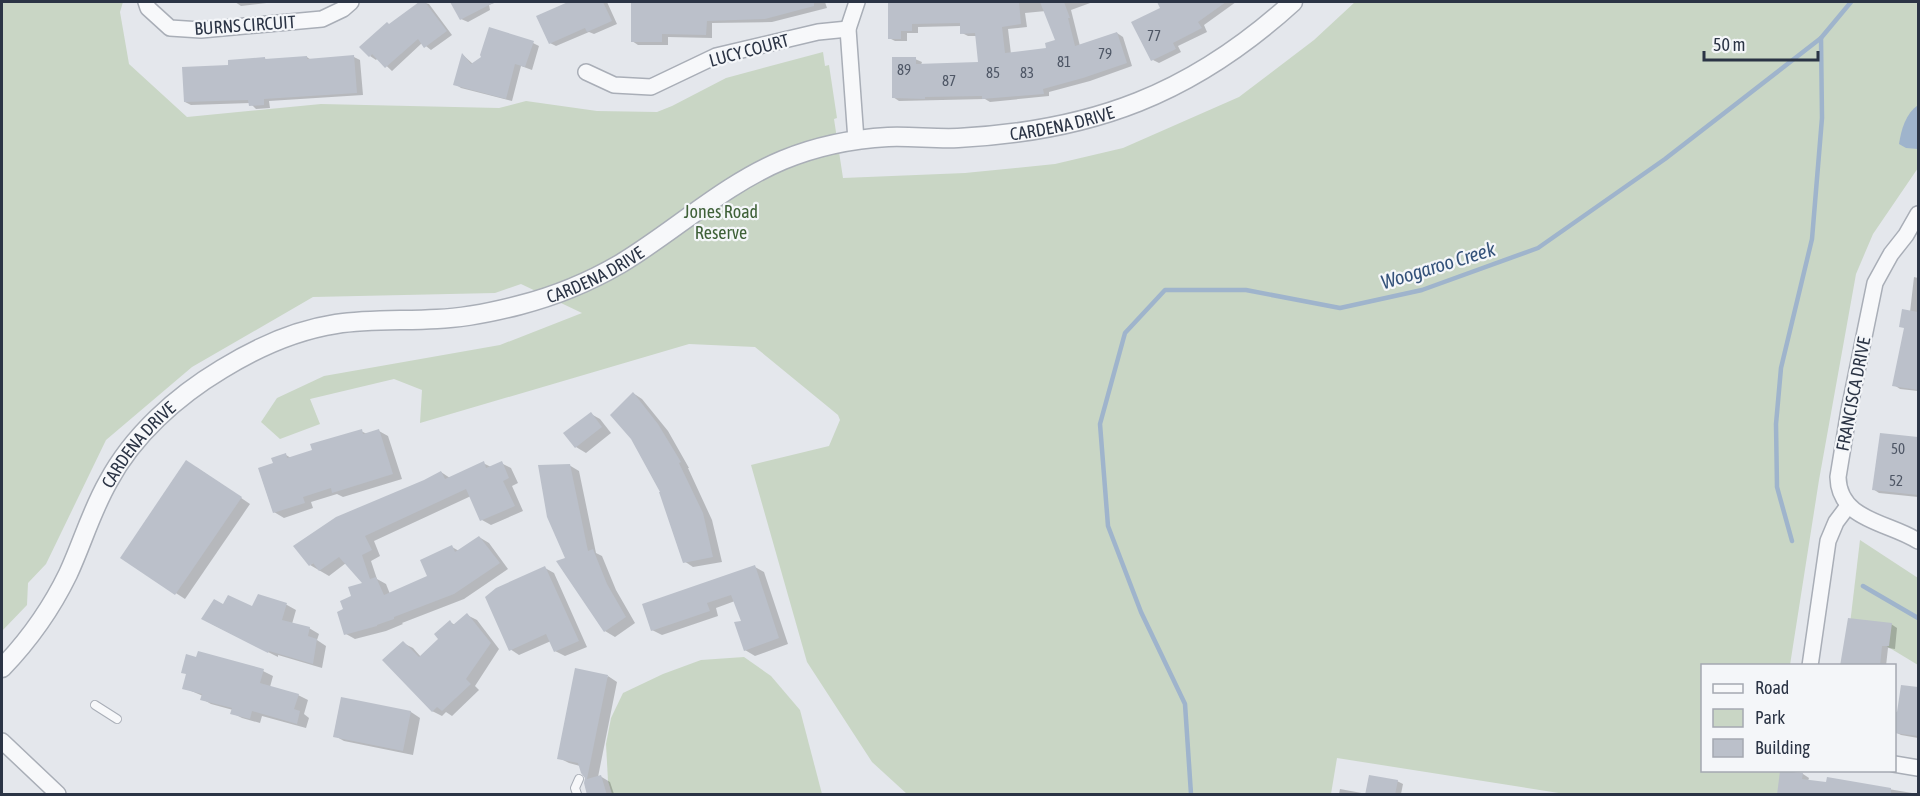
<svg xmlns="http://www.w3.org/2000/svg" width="1920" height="796" font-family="'Asap Condensed',sans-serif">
	<rect width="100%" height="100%" fill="#e4e7ec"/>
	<!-- green -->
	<g fill="#c9d6c5">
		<polygon points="2,2 123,2 120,12 129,64 187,117 321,104 499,108 526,101 597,111 657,112 672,106 726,78 823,52 825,66 829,65 837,118 834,119 843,178 965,173 1055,164 1123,148 1239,97 1314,40 1355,2 1918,2 1918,168 1873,234 1856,274 1819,480 1790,665 1702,666 1702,770 1792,771 1789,794 1565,794 1337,758 1331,794 907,794 872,762 807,662 751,465 829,446 840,420 838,415 755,347 689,344 420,423 422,390 394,379 310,399 320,424 280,439 261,422 277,398 324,376 500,345 582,313 521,284 495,293 313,297 192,367 106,440 46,564 28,583 27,605 2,631"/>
		<polygon points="1860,540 1918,578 1918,665 1850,624"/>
		<polygon points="744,657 771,676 800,710 822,794 612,794 608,781 606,744 611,718 623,693 663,674 701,660"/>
	</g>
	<!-- water -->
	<path fill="#9fb4cc" d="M1918,105V149L1906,148L1899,144C1901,130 1906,113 1918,105Z"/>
	<!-- shadow -->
	<g fill="#0003" fill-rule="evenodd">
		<polygon points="235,2 275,2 241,6"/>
		<polygon points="422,2 429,4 452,35 431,50 422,43 392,71 378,58 376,60 370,56 390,25"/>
		<polygon points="452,2 497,2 489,5 490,10 468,22 461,19"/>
		<polygon points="572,2 607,2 617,24 594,34 589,32 556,46 550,43 538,16"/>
		<polygon points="633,2 825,2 827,8 772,22 712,23 712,38 668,37 668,45 638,45 632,41"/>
		<path d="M889,2H1093L1071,10L1080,46L1117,33L1123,37L1132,66L1090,81L1049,92V96L990,102L985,99L899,101L893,97L915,59L922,62L921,65L980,64L977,36H968L962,33L961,26L918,27V33H907V41H895L889,38ZM1046,11L1057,41L1048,49L1011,54L1008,29L1027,27L1025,13Z"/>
		<polygon points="1159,2 1236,2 1204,25 1207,32 1178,46 1181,52 1159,63 1153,60 1162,8"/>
		<polygon points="533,43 539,46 532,70 521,66 512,101 461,88 455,84 463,55 473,64 483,58"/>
		<polygon points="307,57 311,60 354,57 360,60 363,95 269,101 270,108 256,109 250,103 191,105 185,102 230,66 264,58 268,60"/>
		<polygon points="1914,277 1918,278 1918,391 1900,389 1894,385 1910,312"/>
		<polygon points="633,393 642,399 668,431 689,468 688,468 712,520 722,562 693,567 684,561 661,493"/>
		<polygon points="591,414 600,419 611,433 586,453 576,447 565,433"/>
		<polygon points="361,431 367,434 379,431 388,436 402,479 343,497 337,494 311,502 313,508 284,518 274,512 274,464 286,455 291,458 314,451"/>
		<polygon points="1881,434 1918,439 1918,497 1879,493 1873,489"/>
		<polygon points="483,463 491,467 501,463 511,468 518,483 512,486 523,511 491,525 482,520 471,496 374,541 380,556 371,561 377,579 386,584 390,594 429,577 452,547 459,551 479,537 489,543 508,569 464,599 402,623 403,624 386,631 355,639 346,634 345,610 353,597 365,583 346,563 329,576 310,565 441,472 450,478"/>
		<polygon points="569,465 579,471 596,553 602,556 616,590 635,623 615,637 605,631 567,559"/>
		<polygon points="196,467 250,504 185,599 122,558"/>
		<polygon points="755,567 764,572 788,644 755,656 745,650 743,622 735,601 716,608 718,616 662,635 652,630"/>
		<polygon points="545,568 554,573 587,647 565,656 555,651 551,641 519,655 510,649"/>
		<polygon points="258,596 287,605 296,610 292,624 309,628 319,634 317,640 326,646 322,668 278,655 278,657 212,624 224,606 253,608"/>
		<polygon points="467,615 477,620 499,649 475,686 479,690 452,716 446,712 442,716 432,711 403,643 413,648 421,657 440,639 450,622 455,625"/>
		<polygon points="1891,624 1897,628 1895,649 1888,648 1886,666 1842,666"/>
		<polygon points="263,671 273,676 270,687 298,695 308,700 304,714 309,718 306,728 262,716 260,723 242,718 232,713 233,710 211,704 202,699 203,696 184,688"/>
		<polygon points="608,676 617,682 598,777 600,776 610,782 614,794 589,794 586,777 580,766 569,763 559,758"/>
		<polygon points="1902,686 1918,688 1918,738 1901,735 1895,732"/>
		<polygon points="342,699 411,712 420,718 413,755 344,741 335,736"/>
		<polygon points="1782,771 1803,774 1809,778 1808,781 1828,784 1829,779 1918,794 1778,794"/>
		<polygon points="1397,781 1403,784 1401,794 1339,794 1340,789 1367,794"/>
	</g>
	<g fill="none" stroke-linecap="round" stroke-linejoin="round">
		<!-- stream -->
		<g stroke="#9fb4cc" stroke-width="4.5">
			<polyline points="1792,541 1777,487 1776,424 1781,368 1812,239 1822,118 1821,38"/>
			<polyline points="1863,586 1918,618"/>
			<polyline points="1191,794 1185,704 1141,612 1108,526 1100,424 1125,333 1165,290 1246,290 1340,308 1422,290 1538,248 1665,159 1821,38 1851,2"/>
		</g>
	</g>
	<!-- building -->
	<g fill="#bbc0ca">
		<polygon points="419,2 425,2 447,31 424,48 418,39 385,68 372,54 369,57 359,47 387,22 389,24"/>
		<polygon points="450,2 495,2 460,20"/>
		<polygon points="568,2 603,2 612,21 587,32 585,28 549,44 536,16"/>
		<polygon points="631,2 814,2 814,6 765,19 707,21 706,35 662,34 662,42 631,42"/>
		<polygon points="888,2 1019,2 1021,24 1002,27 1005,53 1046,48 1045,43 1055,40 1040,2 1064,2 1070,18 1068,18 1075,46 1117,32 1127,63 1083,78 1043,89 1044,94 982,99 982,96 925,97 925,99 892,98 892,57 916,57 916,64 978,62 975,33 960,34 960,23 912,24 912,31 901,31 901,39 888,39"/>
		<polygon points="1157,2 1226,2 1198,22 1202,28 1173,43 1176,49 1151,61 1131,22 1160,8"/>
		<polygon points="489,27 534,41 525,67 515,64 506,99 453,85 462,53 471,64 481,57 480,55"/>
		<polygon points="354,55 357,93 264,99 264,105 249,106 248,100 184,102 182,67 228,65 228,60 265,57 265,59 307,56 307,59"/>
		<polygon points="1902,309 1918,312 1918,390 1892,386 1904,328 1899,327"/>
		<polygon points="633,392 658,424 681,462 679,463 703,513 713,557 683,563 659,492 660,492 631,439 610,415"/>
		<polygon points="591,412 602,427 575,448 563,433"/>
		<polygon points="362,429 363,434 379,429 393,474 332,493 331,488 303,497 305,503 273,513 258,468 273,463 271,458 286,453 287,458 312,450 310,444"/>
		<polygon points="1880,433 1918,437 1918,495 1872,490"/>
		<polygon points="186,460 242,497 175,595 120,558"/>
		<polygon points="484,461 486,468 502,461 509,478 503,481 515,506 480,521 466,489 365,536 372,550 362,555 370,579 376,577 384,595 427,576 420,560 452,545 455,552 479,536 500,563 454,594 394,617 394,619 377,625 377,626 344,635 337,612 343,609 340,601 351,596 348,587 362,583 339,557 319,571 313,563 309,566 293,546 336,517 424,480 441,471 445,479"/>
		<polygon points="570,464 588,551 593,549 607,584 626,617 604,632 556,561 565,558 547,517 538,465"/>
		<polygon points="755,565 779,638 744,651 734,622 741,621 731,595 707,603 710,611 651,631 642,604"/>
		<polygon points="545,566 579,641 554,652 546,634 509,651 485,597 496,588"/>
		<polygon points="258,594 287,603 282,620 310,627 308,636 317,639 313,664 269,651 268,653 201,619 214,599 223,604 228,595 252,606"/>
		<polygon points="467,613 491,643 466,679 471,684 442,711 437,707 432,712 382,660 403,641 419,657 438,639 434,634 450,620 453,625"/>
		<polygon points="1848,618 1892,623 1889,646 1882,646 1880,666 1840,666"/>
		<polygon points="198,651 264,669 260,683 299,694 294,709 300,711 297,724 252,711 250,719 230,714 232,708 200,700 202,694 182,689 186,674 181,673 186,654 196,657"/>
		<polygon points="575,668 608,675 587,779 601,775 607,795 587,795 584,783 585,778 581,773 578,763 557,759"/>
		<polygon points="1901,685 1918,687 1918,736 1894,733 1894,711 1897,712"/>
		<polygon points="341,697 411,711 403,751 333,737"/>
		<polygon points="1780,771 1803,773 1802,779 1826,782 1827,777 1891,788 1891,795 1777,795"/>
		<polygon points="1369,775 1398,780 1395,795 1365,795"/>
	</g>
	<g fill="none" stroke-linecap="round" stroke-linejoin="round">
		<!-- service casing -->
		<g stroke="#a9aeb7" stroke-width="10">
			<g id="service">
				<polyline points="95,705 117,719"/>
				<polyline points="577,794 575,788 579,779"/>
			</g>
		</g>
		<!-- minor casing -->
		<g stroke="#a9aeb7" stroke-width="18">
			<g id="minor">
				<polyline points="146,2 148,8 170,28 201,30 322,19 343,9 351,2"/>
				<polyline points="586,72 614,85 651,87 716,56 818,32 848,29"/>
				<polyline points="856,140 848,29 857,2"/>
				<path d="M1918,214L1906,235L1891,254L1875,283L1849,410L1838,477C1839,521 1889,522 1918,541"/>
				<polyline points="1810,666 1828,541 1836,522 1848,506"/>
				<polyline points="2,741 58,794"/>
				<polyline points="1894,764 1918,768"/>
			</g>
		</g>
		<!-- tertiary casing -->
		<g stroke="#a9aeb7" stroke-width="21">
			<g id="tertiary">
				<path id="s1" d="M2,668C29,640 51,609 68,574C82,544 91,512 108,482C133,435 177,396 222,369C256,348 297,330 336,324C370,319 403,321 437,319C465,318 493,312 520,305C555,296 589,282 620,264C675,231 723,185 783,160C817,146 851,139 888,137C911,136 934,139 958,138C1093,131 1192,94 1293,2"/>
			</g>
		</g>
		<!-- service -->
		<use href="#service" stroke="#f7f8fa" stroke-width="8"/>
		<!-- minor -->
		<use href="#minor" stroke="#f7f8fa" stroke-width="15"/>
		<!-- tertiary -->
		<use href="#tertiary" stroke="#f7f8fa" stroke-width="18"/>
	</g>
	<g text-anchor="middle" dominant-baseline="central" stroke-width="4.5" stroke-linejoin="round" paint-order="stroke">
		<!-- number labels -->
		<g font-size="15" fill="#4f5766">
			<text x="1154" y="35">77</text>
			<text x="1105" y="53">79</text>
			<text x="1064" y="61">81</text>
			<text x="904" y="69">89</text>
			<text x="993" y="72">85</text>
			<text x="1027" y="72">83</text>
			<text x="949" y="80">87</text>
			<text x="1898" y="448">50</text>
			<text x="1896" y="480">52</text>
		</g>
		<!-- street labels -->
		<g font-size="18" fill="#2b3445" stroke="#f4f6f9">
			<text transform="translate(245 25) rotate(-4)">BURNS CIRCUIT</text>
			<text transform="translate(749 50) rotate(-15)">LUCY COURT</text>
			<text stroke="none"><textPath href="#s1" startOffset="1272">CARDENA DRIVE</textPath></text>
			<text stroke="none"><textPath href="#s1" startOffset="768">CARDENA DRIVE</textPath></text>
			<text transform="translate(1853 394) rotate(-79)">FRANCISCA DRIVE</text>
			<text stroke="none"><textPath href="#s1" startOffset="264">CARDENA DRIVE</textPath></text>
		</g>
		<!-- park labels -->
		<g font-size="18" fill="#3f6138" stroke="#f4f6f9">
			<text x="721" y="211">Jones Road<tspan x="721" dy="21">Reserve</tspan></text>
		</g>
		<!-- water labels -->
		<g font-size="20" font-style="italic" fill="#34527a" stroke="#f4f6f9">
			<text transform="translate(1438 265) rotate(-17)">Woogaroo Creek</text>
		</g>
	</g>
	<!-- border -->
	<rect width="1920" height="796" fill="none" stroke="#2b3445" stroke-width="6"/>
	<!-- legend -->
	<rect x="1701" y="664" width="195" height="108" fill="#f4f6f9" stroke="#a4a8b1" stroke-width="1.5"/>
	<rect x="1713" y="684" width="30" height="9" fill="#f7f8fa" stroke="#a4a8b1" stroke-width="1.5"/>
	<text x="1755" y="694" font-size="18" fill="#2b3445">Road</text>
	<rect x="1713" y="709" width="30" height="18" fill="#c9d6c5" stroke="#a4a8b1" stroke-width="1.5"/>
	<text x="1755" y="724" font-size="18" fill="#2b3445">Park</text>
	<rect x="1713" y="739" width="30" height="18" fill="#bbc0ca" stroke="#a4a8b1" stroke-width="1.5"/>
	<text x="1755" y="754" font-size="18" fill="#2b3445">Building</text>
	<!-- scale -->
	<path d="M1704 51v9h114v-9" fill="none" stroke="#2b3445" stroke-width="3"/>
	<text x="1713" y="51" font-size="18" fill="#2b3445" stroke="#f4f6f9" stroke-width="4.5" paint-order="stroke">50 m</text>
</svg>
